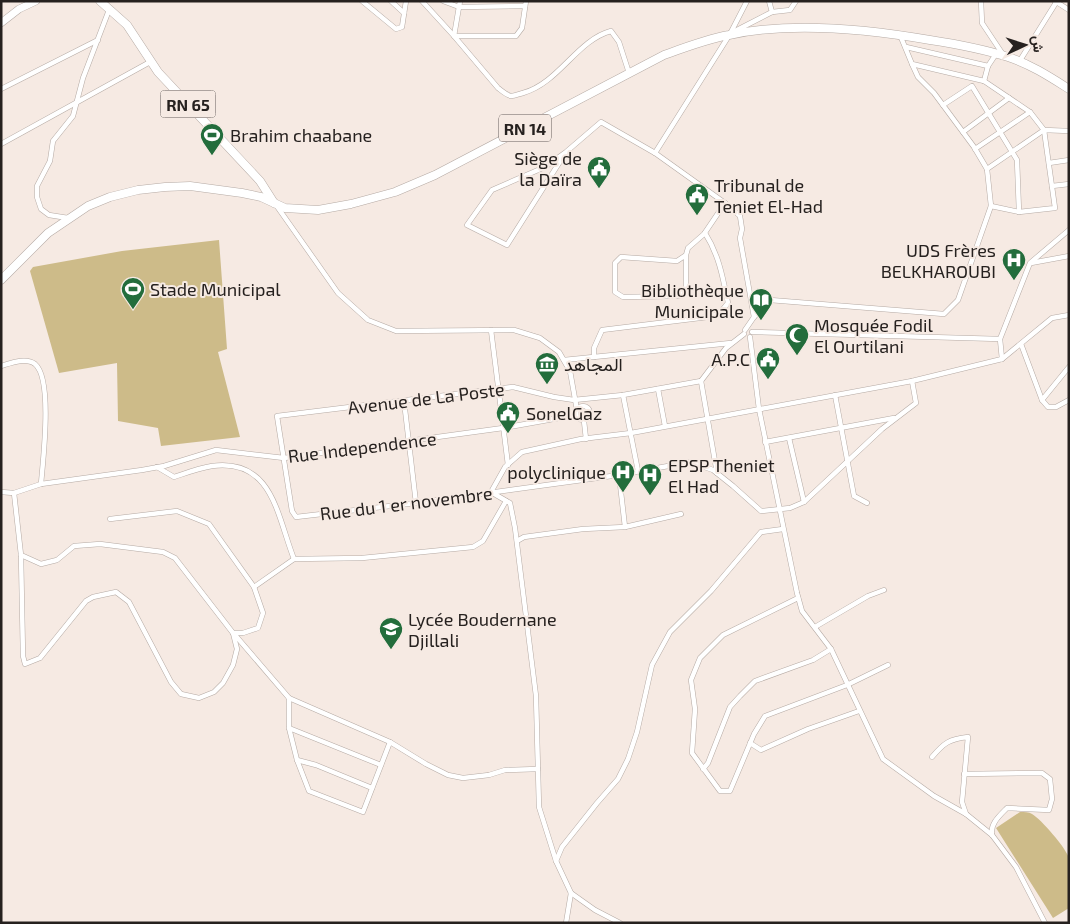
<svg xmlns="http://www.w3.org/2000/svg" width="1070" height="924" font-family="'Exo 2',Vazirmatn,sans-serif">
	<rect width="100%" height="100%" fill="#f6eae3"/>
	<!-- green -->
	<g fill="#cdbb89">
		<polygon points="219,240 227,349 218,352 240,437 161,446 158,428 118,421 117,363 59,373 30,271 33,267 122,251"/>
		<path d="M1020,812C1024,812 1029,812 1032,814C1041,819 1066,848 1069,858V908L1053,918L996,828Z"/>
	</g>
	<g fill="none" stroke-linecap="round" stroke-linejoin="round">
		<!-- street casing -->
		<g stroke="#b5aaa4" stroke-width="5.5">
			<g id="street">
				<polyline points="362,1 396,29 402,27 406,1"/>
				<polyline points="391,1 404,13"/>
				<path d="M422,1L454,36L498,88C502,91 506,95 511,96C515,96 519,94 523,93C559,83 577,40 611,31L619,42L629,73"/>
				<polyline points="443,1 459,7 525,6"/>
				<polyline points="460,1 454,36 516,36 522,28 526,1"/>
				<polyline points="747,1 730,34 655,153 725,203 740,216 742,229 740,238 754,317"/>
				<polyline points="769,1 772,12"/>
				<polyline points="981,1 982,23 1004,56"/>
				<polyline points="1055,1 1069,10"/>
				<polyline points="735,31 772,12 790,10 796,1"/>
				<polyline points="900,35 912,64 984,81 1030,112 1044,130 1055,208 1019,212 991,206"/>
				<polyline points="906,47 988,66 996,54"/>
				<polyline points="1019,62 1057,1"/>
				<polyline points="912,64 918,77 934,93 974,147 987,169"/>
				<polyline points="984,81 988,66"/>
				<polyline points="1,89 98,40"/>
				<polyline points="943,105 972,86 1017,160 1019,212"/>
				<polyline points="963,132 1009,98"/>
				<polyline points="1,144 150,62"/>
				<polyline points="975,149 1030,112"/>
				<polyline points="566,152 545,167 492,190 467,225 507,245 566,152 601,122 655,153"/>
				<polyline points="1049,163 1069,160"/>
				<polyline points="1052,186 1069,184"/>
				<polyline points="276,205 338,293 368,320 396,331 514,330 540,338 559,352 570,371 577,410"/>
				<polyline points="68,218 49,215 41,209 37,197 37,186 50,161 53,141 73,116 83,78 109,10"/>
				<polyline points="686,255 686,288 681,296 623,297 615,292 615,263 621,257 677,261 686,255 688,248 704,234 725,203"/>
				<polyline points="1031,263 1069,256"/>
				<polyline points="491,330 508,465"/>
				<polyline points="745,330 754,317 770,300 944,314 958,300 991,206 987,169 1044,130 1069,131"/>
				<polyline points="752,332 1000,339"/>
				<polyline points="744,334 726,348 701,381 623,395 574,400 554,397 513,387 277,416 292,511 296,517 416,503 619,475 690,462 713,470 733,486 761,511 790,508 804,502 882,429 916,403 912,381"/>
				<polyline points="750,337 759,409 797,593 802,611 831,649 883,759 934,796 966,814 992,835 1016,867 1045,923"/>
				<polyline points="1021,344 1042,400 1048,407 1056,407 1069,400"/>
				<path d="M594,357V348L602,330L708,317L719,314L728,303C723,278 719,255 705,233"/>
				<polyline points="1002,359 1052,318 1069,315"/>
				<polyline points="564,360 731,343"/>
				<path d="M1,366C11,363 26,357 35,364C53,379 43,460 41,484"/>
				<polyline points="701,381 717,473"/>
				<polyline points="658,389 665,426"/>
				<polyline points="623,395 638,471"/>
				<polyline points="835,395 854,496 867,503"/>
				<polyline points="1042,400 1069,367"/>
				<polyline points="404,401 416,503"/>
				<circle cx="583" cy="413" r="7"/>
				<polyline points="584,421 586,439"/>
				<polyline points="789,438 804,502"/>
				<polyline points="765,442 894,418"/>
				<path d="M157,467L174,477C186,473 199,468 212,466C273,458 277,516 294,559L362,558L473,547L483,541L506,501"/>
				<polyline points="619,475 625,527"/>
				<polyline points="1,492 14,493 41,484 142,470 164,466 216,450 284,458 503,428 576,415"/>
				<polyline points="14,493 21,555 23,656 25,664 40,658 86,601 93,597 116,592 129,602 171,682 181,694 199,698 214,692 223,683 233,665 237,649 233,633"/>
				<polyline points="517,541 524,537 583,529 625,527 681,514"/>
				<polyline points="21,555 41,564 57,560 74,546 100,544 163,552 175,558 233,633 243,633 258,628 263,613 254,587 209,524 177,511 110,519"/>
				<polyline points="254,587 294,559"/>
				<polyline points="798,598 723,635 700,658 691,680 695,709 692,753 720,791 730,791 754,734 765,716 847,685 888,665"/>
				<polyline points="815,627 868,596 884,590"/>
				<polyline points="235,635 289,698 390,742 426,764 448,775 463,778 489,775 505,770 538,769"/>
				<polyline points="289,698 289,728 297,760 309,791 363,812 390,742"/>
				<polyline points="289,728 381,765"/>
				<polyline points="750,743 761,750 808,729 859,711"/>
				<path d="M932,757C944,743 949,739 968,737L962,802L966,814"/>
				<polyline points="297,760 316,765 372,788"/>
				<polyline points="703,769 708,763 730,707 740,696 755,681 813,660 831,649"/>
				<path d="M964,774L1042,773L1050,779L1052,799L1049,810L1007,808C999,816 990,824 992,835"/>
				<polyline points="556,861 562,847 597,803 618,779 628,759 637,732 652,665 670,632 711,591 761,532 783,529"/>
				<polyline points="571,893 595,910 620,923"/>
				<polyline points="566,923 571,893 556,861 539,807 536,696 515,528 510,503 491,492 505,467 522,452 581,439 631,433 912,381 1002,359 1000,339 1030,263 1069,230"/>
			</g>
		</g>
		<!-- secondary casing -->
		<g stroke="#b5aaa4" stroke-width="8">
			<polyline id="secondary" points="1,23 19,9 36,1"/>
		</g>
		<!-- primary casing -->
		<g stroke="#b5aaa4" stroke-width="9">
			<g id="primary">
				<polyline points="100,1 127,25 158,72 260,181 274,203"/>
				<path d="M1,280L48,233L88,206L110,197L138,190L165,187L190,186L242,193L261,197L285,208L318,210L351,204L395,192L435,175L664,55C686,47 707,39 729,35C793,21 867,29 930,40C956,44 983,49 1008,57C1030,64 1050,77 1069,89"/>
			</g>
		</g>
		<!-- street -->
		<use href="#street" stroke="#fff" stroke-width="4.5"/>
		<!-- secondary -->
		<use href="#secondary" stroke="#fff" stroke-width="7"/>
		<!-- primary -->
		<use href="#primary" stroke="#fff" stroke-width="8"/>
	</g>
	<!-- icons -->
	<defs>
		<g id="stadium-pin" transform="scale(1.25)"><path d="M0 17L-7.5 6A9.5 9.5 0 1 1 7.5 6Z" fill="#236d3c" stroke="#f6eae3"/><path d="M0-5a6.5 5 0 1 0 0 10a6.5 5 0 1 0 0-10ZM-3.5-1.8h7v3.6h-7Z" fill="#fff"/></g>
		<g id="civic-pin" transform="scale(1.25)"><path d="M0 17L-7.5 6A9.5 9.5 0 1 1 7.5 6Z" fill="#236d3c" stroke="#f6eae3"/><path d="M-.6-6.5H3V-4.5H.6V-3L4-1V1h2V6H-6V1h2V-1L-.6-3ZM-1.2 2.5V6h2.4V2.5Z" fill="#fff"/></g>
		<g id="hospital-pin" transform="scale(1.25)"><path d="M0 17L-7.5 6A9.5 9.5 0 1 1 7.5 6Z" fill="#236d3c" stroke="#f6eae3"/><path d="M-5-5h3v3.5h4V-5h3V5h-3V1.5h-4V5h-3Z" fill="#fff"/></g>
		<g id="library-pin" transform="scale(1.25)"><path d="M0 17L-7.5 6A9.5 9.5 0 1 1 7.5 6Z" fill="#236d3c" stroke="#f6eae3"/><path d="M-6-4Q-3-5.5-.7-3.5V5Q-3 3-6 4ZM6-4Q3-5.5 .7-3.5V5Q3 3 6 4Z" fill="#fff"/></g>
		<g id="mosque-pin" transform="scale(1.25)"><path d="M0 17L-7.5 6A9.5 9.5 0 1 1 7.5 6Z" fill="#236d3c" stroke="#f6eae3"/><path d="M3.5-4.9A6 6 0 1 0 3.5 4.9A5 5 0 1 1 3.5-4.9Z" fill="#fff"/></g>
		<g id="museum-pin" transform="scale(1.25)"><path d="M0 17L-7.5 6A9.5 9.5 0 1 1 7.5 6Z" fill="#236d3c" stroke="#f6eae3"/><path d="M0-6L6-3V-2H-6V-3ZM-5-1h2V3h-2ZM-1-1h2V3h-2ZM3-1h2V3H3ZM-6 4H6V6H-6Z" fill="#fff"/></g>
		<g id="school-pin" transform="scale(1.25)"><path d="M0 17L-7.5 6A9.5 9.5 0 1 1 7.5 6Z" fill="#236d3c" stroke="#f6eae3"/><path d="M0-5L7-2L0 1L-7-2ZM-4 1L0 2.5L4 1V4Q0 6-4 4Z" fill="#fff"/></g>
	</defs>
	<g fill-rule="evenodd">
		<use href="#stadium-pin" x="212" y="135"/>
		<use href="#civic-pin" x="599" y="168"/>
		<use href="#civic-pin" x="697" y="195"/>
		<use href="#hospital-pin" x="1014" y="260"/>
		<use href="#stadium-pin" x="133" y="289"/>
		<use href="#library-pin" x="761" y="300"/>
		<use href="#mosque-pin" x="797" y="335"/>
		<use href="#civic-pin" x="768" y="359"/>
		<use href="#museum-pin" x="547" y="364"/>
		<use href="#civic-pin" x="508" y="413"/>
		<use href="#hospital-pin" x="623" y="472"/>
		<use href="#hospital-pin" x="650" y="475"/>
		<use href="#school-pin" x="391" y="629"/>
	</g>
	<g text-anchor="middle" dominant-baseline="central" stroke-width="4" stroke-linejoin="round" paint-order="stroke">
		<!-- shield labels -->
		<g fill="#f6eae3" stroke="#645d5a" stroke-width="1">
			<rect x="160.5" y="90.5" width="55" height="27" rx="4"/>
			<rect x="499" y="114.5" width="52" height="27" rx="4"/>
		</g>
		<g font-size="16" font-weight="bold" fill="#26211f">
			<text x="188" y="104">RN 65</text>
			<text x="525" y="128">RN 14</text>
		</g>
		<!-- poi labels -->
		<g font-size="18" fill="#26211f" stroke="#f6eae3" text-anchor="start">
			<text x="230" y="135">Brahim chaabane</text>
			<text x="582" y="158" text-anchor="end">Siège de<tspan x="582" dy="21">la Daïra</tspan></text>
			<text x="714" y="185">Tribunal de<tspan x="714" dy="21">Teniet El-Had</tspan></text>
			<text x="996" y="250" text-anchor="end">UDS Frères<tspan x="996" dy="21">BELKHAROUBI</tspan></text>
			<text x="150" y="289">Stade Municipal</text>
			<text x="744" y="290" text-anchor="end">Bibliothèque<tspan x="744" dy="21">Municipale</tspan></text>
			<text x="814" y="325">Mosquée Fodil<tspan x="814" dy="21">El Ourtilani</tspan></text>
			<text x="750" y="359" text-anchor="end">A.P.C</text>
			<text x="564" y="364">المجاهد</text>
			<text x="526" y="413">SonelGaz</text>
			<text x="668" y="465">EPSP Theniet<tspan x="668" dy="21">El Had</tspan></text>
			<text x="606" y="472" text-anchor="end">polyclinique</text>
			<text x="408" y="619">Lycée Boudernane<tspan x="408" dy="21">Djillali</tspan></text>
		</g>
		<!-- street labels -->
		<g font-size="18" fill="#26211f" stroke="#f6eae3">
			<text transform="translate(426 398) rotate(-7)">Avenue de La Poste</text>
			<text transform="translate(362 447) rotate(-7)">Rue Independence</text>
			<text transform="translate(406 503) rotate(-7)">Rue du 1 er novembre</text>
		</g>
	</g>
	<!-- border -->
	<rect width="1070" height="924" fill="none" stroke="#26211f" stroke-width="5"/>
	<!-- north arrow -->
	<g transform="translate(1025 45) rotate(86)" stroke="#f6eae3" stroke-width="4" paint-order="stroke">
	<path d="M0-4L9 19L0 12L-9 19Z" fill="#26211f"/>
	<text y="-8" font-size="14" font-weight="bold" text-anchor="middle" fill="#26211f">ش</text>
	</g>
</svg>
